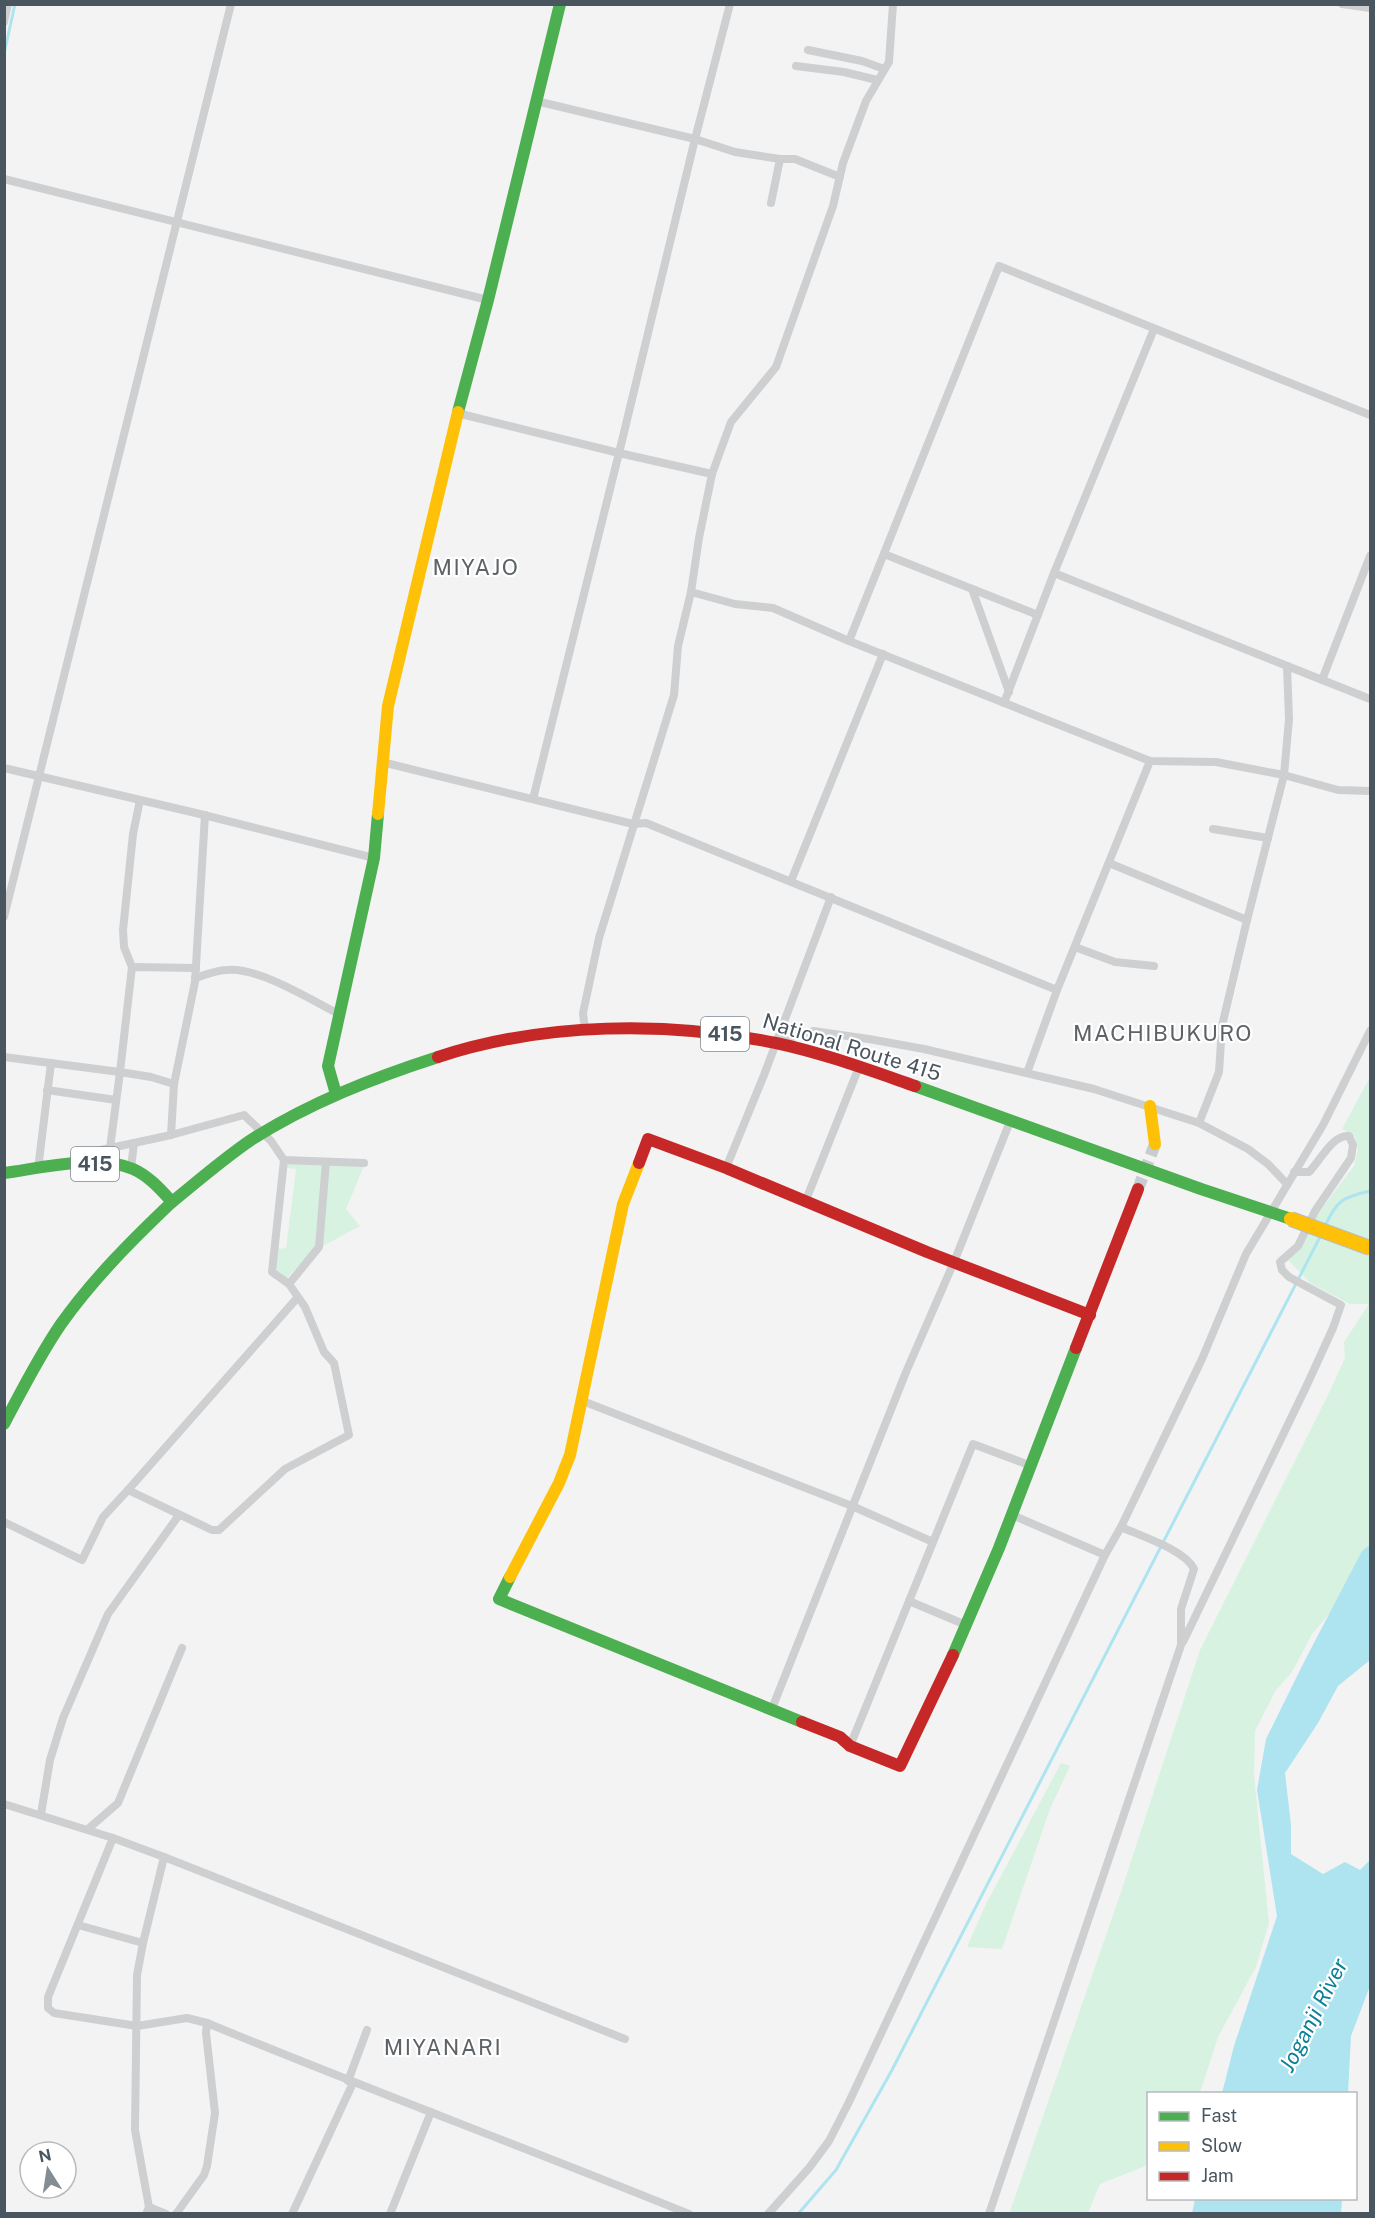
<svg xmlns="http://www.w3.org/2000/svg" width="1375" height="2218" font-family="'Public Sans',sans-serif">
	<rect width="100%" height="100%" fill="#f3f3f3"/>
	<!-- green -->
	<g fill="#d8f2e1">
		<polygon points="1370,1077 1370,1566 1312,1634 1292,1672 1276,1690 1255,1731 1254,1775 1269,1923 1256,1967 1218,2037 1200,2093 1148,2094 1148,2165 1100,2184 1088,2213 1009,2214 1120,1895 1200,1650 1330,1391 1345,1358 1344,1342 1369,1304 1350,1304 1310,1283 1288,1260 1318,1213 1354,1166 1358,1149 1355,1137 1342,1129"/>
		<polygon points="289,1161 364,1166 346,1209 360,1226 323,1246 316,1247 287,1278 275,1269 278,1249 286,1248 296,1169 287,1168"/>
		<polygon points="1061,1763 1070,1766 1050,1809 1002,1949 967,1947 985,1906"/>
	</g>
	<!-- water -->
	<g fill="#ade4f0">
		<polygon points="1370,1545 1370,1660 1338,1686 1318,1723 1285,1773 1291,1825 1291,1854 1323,1874 1345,1862 1360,1870 1370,1860 1370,1986 1351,2036 1348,2093 1222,2093 1234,2046 1277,1916 1257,1790 1266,1739 1304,1662 1362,1551"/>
		<polygon points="1195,2199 1195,2198 1342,2199 1341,2213 1192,2213"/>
	</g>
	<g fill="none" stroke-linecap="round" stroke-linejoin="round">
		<!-- stream -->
		<g stroke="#ade4f0" stroke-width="3">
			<polyline points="4,54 15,4"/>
			<path d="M1325,1226C1337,1200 1343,1197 1370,1191"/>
			<polyline points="798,2214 836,2170 892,2070 1321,1235"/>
		</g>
		<!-- secondary-tunnel -->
		<polyline stroke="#c8ccce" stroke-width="12" stroke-dasharray="12 6" stroke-linecap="butt" points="1138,1189 1155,1144"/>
		<!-- street -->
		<g stroke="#cdcfd1" stroke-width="8">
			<polyline points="730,4 695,139 735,152 780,159 795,159 840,177"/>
			<polyline points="1342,4 1370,8"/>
			<polyline points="4,22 8,4"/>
			<polyline points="808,50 862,61 884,69"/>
			<polyline points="796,66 844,72 877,80"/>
			<polyline points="536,101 695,139 619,453 712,474"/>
			<polyline points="4,179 488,300"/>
			<polyline points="771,203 780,159"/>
			<polyline points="457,413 619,453 533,799"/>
			<polyline points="884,554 1038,615"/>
			<polyline points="1054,573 1370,699"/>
			<polyline points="972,589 1009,692"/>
			<polyline points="691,592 735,604 773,608 849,641 1150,761 1216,762 1284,775 1338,790 1370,791"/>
			<polyline points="849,641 999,266 1370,415"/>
			<polyline points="1322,680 1370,556"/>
			<polyline points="1004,703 1054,573 1154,329"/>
			<polyline points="382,762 633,824 646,823 1057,990"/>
			<polyline points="4,768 200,814 374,858"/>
			<polyline points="1213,829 1268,838"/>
			<polyline points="1109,863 1247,920"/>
			<polyline points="791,881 883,654"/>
			<polyline points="4,917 231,4"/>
			<polyline points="1075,947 1115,962 1154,966"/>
			<polyline points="132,967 124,947 123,930 133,834 140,800"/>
			<path d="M195,978C205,975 217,970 227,970C259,967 311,1000 339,1014"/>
			<polyline points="585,1030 583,1013 599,938 674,695 678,646 691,592 699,538 712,474 731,422 776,367 833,206 843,163 866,101 889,62 893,4"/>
			<polyline points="780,1041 813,1031 869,1039 924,1049 1094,1089 1199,1123 1248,1149 1268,1164 1287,1184"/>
			<polyline points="4,1057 120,1072 110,1148 134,1143"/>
			<polyline points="1027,1073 1057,990 1150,761"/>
			<polyline points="174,1084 151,1077 120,1072 132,967 196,968"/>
			<polyline points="47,1090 116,1100"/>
			<polyline points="1199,1123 1219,1072 1222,1026 1247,920 1284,775 1289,719 1287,666"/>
			<polyline points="171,1135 244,1115 271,1141 284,1160 364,1163"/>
			<polyline points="284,1160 272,1272 289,1284 319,1247 326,1162"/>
			<polyline points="76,1164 77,1155 110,1148"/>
			<polyline points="131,1168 134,1143 171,1135 174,1084 195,982 205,815"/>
			<polyline points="726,1168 764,1075 831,897"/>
			<polyline points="38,1169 51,1063"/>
			<polyline points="806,1200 859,1067"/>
			<polyline points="289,1284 305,1307 324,1352 334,1363 349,1435 285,1469 219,1530 212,1530 128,1490 298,1297"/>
			<polyline points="580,1400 852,1506 933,1542"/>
			<polyline points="1012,1515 1105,1555"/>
			<polyline points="4,1522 82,1560 103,1517 128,1490"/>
			<polyline points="909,1601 966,1625"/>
			<path d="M1183,1642L1306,1387L1333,1328L1341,1305L1289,1277L1282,1270L1280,1262L1298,1246L1315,1211L1351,1158L1353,1145L1349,1136C1333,1134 1320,1161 1309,1172H1294"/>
			<polyline points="771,1711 906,1372 954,1262 1011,1119"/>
			<polyline points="850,1746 973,1444 1029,1465"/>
			<polyline points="4,1804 113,1838 164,1857 625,2039"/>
			<polyline points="41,1814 50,1760 63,1718 108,1614 179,1515"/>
			<polyline points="88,1829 118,1803 182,1648"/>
			<path d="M113,1838L48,1997V2008L54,2013L137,2026L187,2018L207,2023C367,2089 529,2149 689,2214"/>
			<polyline points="78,1925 143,1943"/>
			<polyline points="348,2081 367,2030"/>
			<polyline points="149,2207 166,2214"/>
			<polyline points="146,2214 149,2207 135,2130 137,1975 143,1943 164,1857"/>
			<polyline points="176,2214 204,2175 207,2166 215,2113 206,2033 207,2023"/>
			<polyline points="292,2214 353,2083"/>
			<polyline points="390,2214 431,2112"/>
			<polyline points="768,2214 809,2168 829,2141 849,2102 1105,1555 1121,1527 1202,1359 1246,1254 1323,1125 1370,1031"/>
			<path d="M989,2214L1181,1645V1609L1194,1569C1185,1550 1141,1536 1121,1527"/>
		</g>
		<!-- fast -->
		<g stroke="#4caf50" stroke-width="12">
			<polyline points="458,412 488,300 560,4"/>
			<polyline points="915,1086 1201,1189 1291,1219"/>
			<polyline points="336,1094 328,1066 374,858 378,814"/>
			<path d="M4,1173C41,1168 98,1154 133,1169C149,1176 161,1190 172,1202C198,1181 223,1159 251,1140C309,1103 373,1078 438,1057"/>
			<path d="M4,1424C22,1390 39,1356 61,1324C93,1279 132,1240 172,1202"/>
			<polyline points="510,1577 499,1599 802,1722"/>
			<polyline points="953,1655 999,1548 1076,1348"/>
		</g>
		<!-- slow -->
		<g stroke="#ffc107" stroke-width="12">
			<polyline points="378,814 388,706 458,412"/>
			<polyline points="1150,1106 1155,1144"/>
			<polyline points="510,1577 559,1483 570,1455 623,1204 639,1163"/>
		</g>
		<!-- jam -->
		<g stroke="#c62828" stroke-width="12">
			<path d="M438,1057C544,1022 668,1021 776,1043C823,1053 869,1070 915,1086"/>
			<polyline points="639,1163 648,1139 726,1168 927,1252 1090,1315"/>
			<polyline points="1076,1348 1138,1189"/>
			<polyline points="802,1722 840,1737 850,1746 900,1766 953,1655"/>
		</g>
		<!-- slow-bridge casing -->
		<g stroke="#b8bdc2" stroke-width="16" stroke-linecap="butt">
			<polyline id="slow-bridge" points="1291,1219 1370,1248"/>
		</g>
		<!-- slow-bridge -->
		<use href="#slow-bridge" stroke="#ffc107" stroke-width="14"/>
	</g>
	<g text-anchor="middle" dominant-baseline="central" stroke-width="4.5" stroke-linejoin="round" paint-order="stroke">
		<!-- shield labels -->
		<g fill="#fff" stroke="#808990" stroke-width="1.5">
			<rect x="701" y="1017" width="48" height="34" rx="4.5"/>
			<rect x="71" y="1147" width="48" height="34" rx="4.5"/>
		</g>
		<g font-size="20" font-weight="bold" fill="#495660">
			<text x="725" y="1034">415</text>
			<text x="95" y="1164">415</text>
		</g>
		<!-- street labels -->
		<g font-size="21" fill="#495660" stroke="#fff">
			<text transform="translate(852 1047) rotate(17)">National Route 415</text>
		</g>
		<!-- neighbourhood labels -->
		<g font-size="22" letter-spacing="1.5" fill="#5e6367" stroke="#fff">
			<text x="476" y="567">MIYAJO</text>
			<text x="1163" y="1033">MACHIBUKURO</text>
			<text x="443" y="2047">MIYANARI</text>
		</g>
		<!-- water labels -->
		<g font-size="22" font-style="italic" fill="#0c8199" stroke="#fff">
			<text transform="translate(1313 2015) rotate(-63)">Joganji River</text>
		</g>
	</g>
	<!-- border -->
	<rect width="1375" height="2218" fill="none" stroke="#495660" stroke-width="12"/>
	<!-- legend -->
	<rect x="1147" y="2092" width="210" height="108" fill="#ffffff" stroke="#b6bbbf" stroke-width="1.5"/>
	<rect x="1159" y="2112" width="30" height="9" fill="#4caf50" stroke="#b6bbbf" stroke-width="1.5"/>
	<text x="1201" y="2122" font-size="18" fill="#495660">Fast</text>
	<rect x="1159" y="2142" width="30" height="9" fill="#ffc107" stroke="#b6bbbf" stroke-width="1.5"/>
	<text x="1201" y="2152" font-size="18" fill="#495660">Slow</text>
	<rect x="1159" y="2172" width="30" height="9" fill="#c62828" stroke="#b6bbbf" stroke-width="1.5"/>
	<text x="1201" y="2182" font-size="18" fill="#495660">Jam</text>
	<!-- north arrow -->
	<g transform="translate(48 2170) rotate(348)"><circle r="28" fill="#ffffff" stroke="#b6bbbf" stroke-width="1.5"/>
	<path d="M0-4.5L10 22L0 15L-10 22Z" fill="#848d93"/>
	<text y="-9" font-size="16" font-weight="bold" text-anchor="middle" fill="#495660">N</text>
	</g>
</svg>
